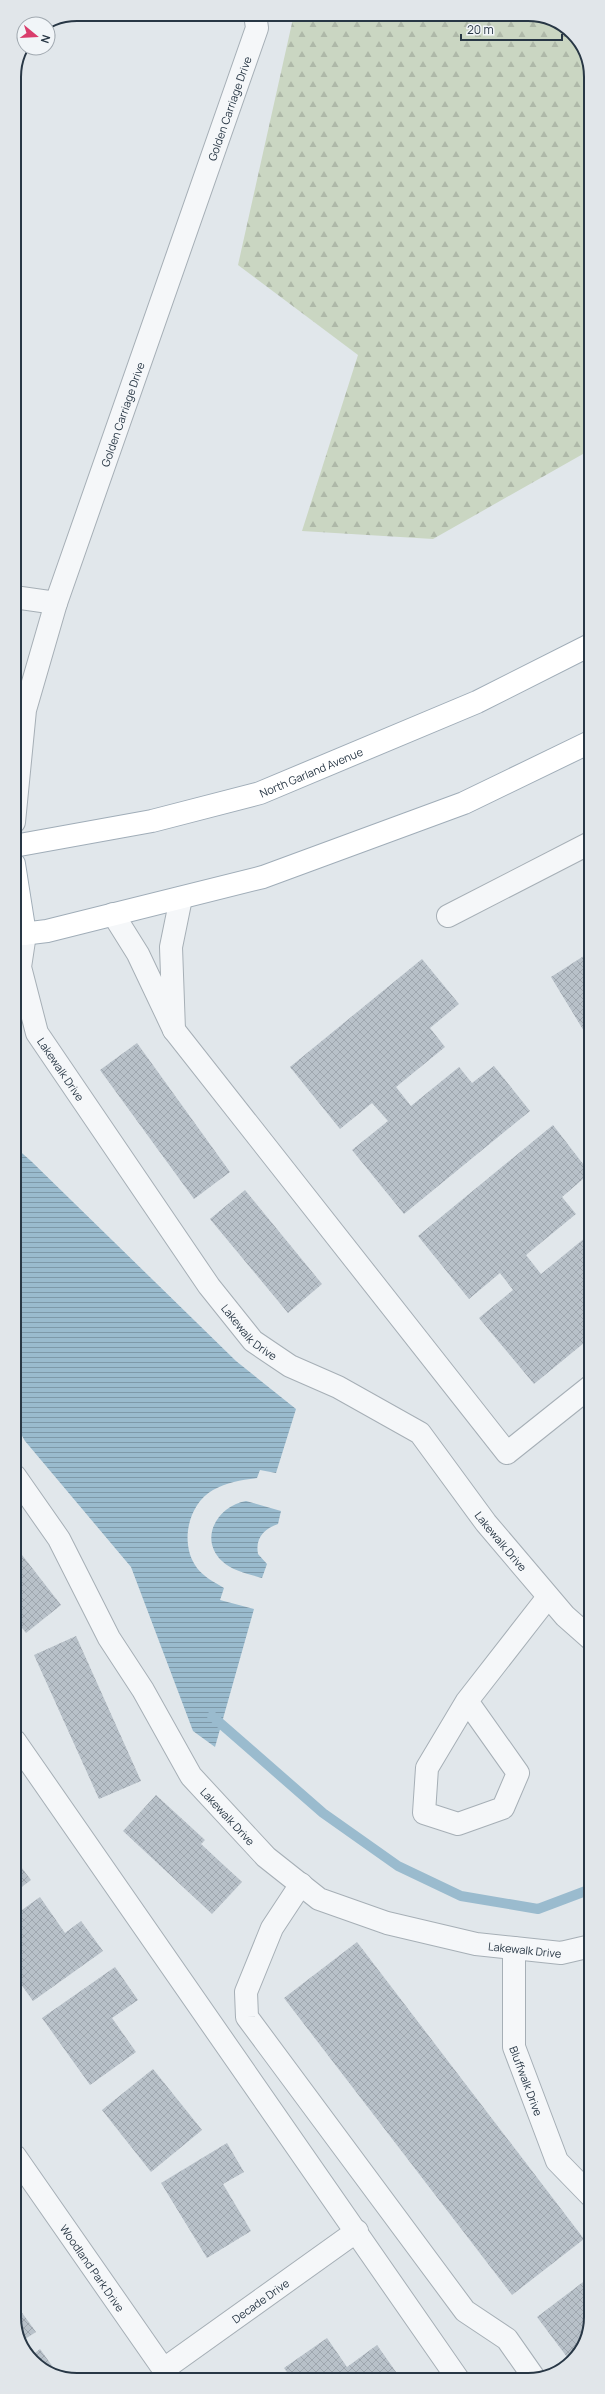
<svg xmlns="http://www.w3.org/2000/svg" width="605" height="2394" font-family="Manrope,sans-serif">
	<defs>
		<pattern id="forest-firs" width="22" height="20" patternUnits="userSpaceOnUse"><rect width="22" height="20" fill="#cad6c2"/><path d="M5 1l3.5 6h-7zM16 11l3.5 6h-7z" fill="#aeb8a8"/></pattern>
		<pattern id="water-rules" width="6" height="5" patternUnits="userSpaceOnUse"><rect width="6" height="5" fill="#9abbce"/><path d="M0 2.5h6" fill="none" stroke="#7e99a9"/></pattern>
		<pattern id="building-cross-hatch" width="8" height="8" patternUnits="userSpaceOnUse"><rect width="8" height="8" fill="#b8c1c9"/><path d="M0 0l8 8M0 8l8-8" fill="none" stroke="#9ea6ae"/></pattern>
	</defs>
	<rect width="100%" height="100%" fill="#e1e7eb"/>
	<!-- forest -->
	<polygon fill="url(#forest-firs)" points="294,14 536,15 570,30 590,65 590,450 433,539 302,531 358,355 238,265"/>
	<!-- water -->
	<g fill="url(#water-rules)">
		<path d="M15,1147L31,1161L236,1361L296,1409L276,1473L260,1470L257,1478C241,1480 227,1482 213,1490C188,1504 179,1544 197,1568C204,1577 214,1582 224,1588L220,1600L254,1609L215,1747L193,1731L131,1567L25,1441L15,1424Z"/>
		<path d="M246,1501L281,1511L278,1524C264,1529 255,1538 258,1554L267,1564L262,1578C249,1574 232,1571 222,1561C198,1538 218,1506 246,1501Z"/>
	</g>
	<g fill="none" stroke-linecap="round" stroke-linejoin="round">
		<!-- stream -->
		<polyline stroke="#9abbce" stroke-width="10" points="212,1716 323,1813 398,1866 461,1896 538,1909 591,1889"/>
	</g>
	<!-- building -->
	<g fill="url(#building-cross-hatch)">
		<polygon points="590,952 590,1041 551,977"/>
		<polygon points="422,959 459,1004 430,1028 445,1047 396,1087 411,1106 459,1067 472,1083 494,1066 530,1111 404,1214 352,1150 388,1121 372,1103 340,1129 290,1067"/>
		<polygon points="137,1043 230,1172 194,1199 100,1070"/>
		<polygon points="553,1125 590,1173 562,1197 576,1214 526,1255 541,1274 586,1237 590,1243 590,1338 534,1384 479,1318 513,1290 500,1273 469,1299 418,1236"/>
		<polygon points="245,1190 322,1284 288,1313 210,1219"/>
		<polygon points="15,1546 61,1605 26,1633 15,1619"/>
		<polygon points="76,1636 141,1781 99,1799 34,1655"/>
		<polygon points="156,1795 205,1840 201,1844 242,1882 212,1914 123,1831"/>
		<polygon points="15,1822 22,1831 15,1836"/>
		<polygon points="15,1859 31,1880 15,1892"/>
		<polygon points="40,1897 65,1933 81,1921 103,1951 33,2001 15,1976 15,1915"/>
		<polygon points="357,1942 584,2239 512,2295 284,1998"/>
		<polygon points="115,1967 138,2000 112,2018 136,2052 90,2085 42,2018"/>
		<polygon points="153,2069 202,2130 151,2172 102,2110"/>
		<polygon points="227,2143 244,2172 223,2184 251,2231 207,2258 161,2183"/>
		<polygon points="591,2276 591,2317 575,2358 570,2361 537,2317"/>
		<polygon points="15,2303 36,2332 22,2341 15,2329"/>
		<polygon points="327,2338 347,2367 377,2345 401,2379 292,2379 284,2368"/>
		<polygon points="40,2349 58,2374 35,2364 31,2356"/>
	</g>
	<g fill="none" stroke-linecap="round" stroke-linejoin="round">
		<!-- minor casing -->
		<g stroke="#a6afb6" stroke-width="24">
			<g id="minor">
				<polyline points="14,597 56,603"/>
				<path id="s1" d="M14,822L25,710L56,603L257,28L255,14"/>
				<polyline points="113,914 138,954 174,1030 171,947 181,898"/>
				<polyline points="448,916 590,843"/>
				<path id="s2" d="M25,934L20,967L37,1033L209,1286L253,1341L290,1366L338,1387L420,1433L486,1523L565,1616L591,1639"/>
				<polyline points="174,1030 507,1453 591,1386"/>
				<path id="s3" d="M15,1476L59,1539L109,1638L143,1690L191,1776L266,1857L319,1899L387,1923L476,1944L514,1948L561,1953L591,1946"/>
				<polyline points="467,1701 518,1773 503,1808 458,1824 424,1813 427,1768 467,1701 548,1597"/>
				<polyline points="15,1741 458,2379"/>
				<polyline points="301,1884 272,1928 246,1992 247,2017 465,2311 507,2339 535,2379"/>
				<path id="s4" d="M514,1948V2047L557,2161L591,2196"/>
				<path id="s5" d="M15,2156L171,2380"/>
				<path id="s6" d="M164,2369L357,2231"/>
			</g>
		</g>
		<!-- major casing -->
		<g stroke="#a0adb8" stroke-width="24">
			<g id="major">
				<path id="s7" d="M14,846L152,821L260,793L477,702L590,645"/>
				<polyline points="14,864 25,934"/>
				<polyline points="14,935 47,931 263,877 464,803 590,742"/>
			</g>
		</g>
		<!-- minor -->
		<use href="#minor" stroke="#f5f7f9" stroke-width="22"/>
		<!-- major -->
		<use href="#major" stroke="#fff" stroke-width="22"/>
	</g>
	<g text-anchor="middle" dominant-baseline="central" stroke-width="4" stroke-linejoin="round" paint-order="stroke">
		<!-- street labels -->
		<g font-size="11" fill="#283745" stroke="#f1f5f8">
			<text stroke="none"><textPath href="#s1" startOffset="748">Golden Carriage Drive</textPath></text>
			<text stroke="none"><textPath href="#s1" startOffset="424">Golden Carriage Drive</textPath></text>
			<text stroke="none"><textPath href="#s7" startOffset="307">North Garland Avenue</textPath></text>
			<text stroke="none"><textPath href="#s2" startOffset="145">Lakewalk Drive</textPath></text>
			<text stroke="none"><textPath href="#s2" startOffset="469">Lakewalk Drive</textPath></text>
			<text stroke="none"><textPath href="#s2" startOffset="804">Lakewalk Drive</textPath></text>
			<text stroke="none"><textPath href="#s3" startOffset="403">Lakewalk Drive</textPath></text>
			<text stroke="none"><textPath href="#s3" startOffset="739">Lakewalk Drive</textPath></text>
			<text stroke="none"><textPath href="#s4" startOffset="135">Bluffwalk Drive</textPath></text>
			<text stroke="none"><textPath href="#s5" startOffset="136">Woodland Park Drive</textPath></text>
			<text stroke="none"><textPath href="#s6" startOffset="118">Decade Drive</textPath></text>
		</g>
	</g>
	<!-- crop -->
	<path d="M0 0H605V2394H0ZM77 21H528A56 56 0 0 1 584 77V2317A56 56 0 0 1 528 2373H77A56 56 0 0 1 21 2317V77A56 56 0 0 1 77 21Z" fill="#e1e6ea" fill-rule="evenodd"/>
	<path fill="none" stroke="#283745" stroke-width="2" d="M77 21H528A56 56 0 0 1 584 77V2317A56 56 0 0 1 528 2373H77A56 56 0 0 1 21 2317V77A56 56 0 0 1 77 21Z"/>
	<!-- north arrow -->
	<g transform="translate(36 36) rotate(108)"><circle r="19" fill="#f1f5f8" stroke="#a1a9b0"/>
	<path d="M0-3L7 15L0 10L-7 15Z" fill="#d93d6c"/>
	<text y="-6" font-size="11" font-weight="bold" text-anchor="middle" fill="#283745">N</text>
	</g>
	<!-- scale -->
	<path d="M461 34v6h101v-6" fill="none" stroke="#283745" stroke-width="2"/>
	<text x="467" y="34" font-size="12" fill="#283745" stroke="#f1f5f8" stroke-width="3" paint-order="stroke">20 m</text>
</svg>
